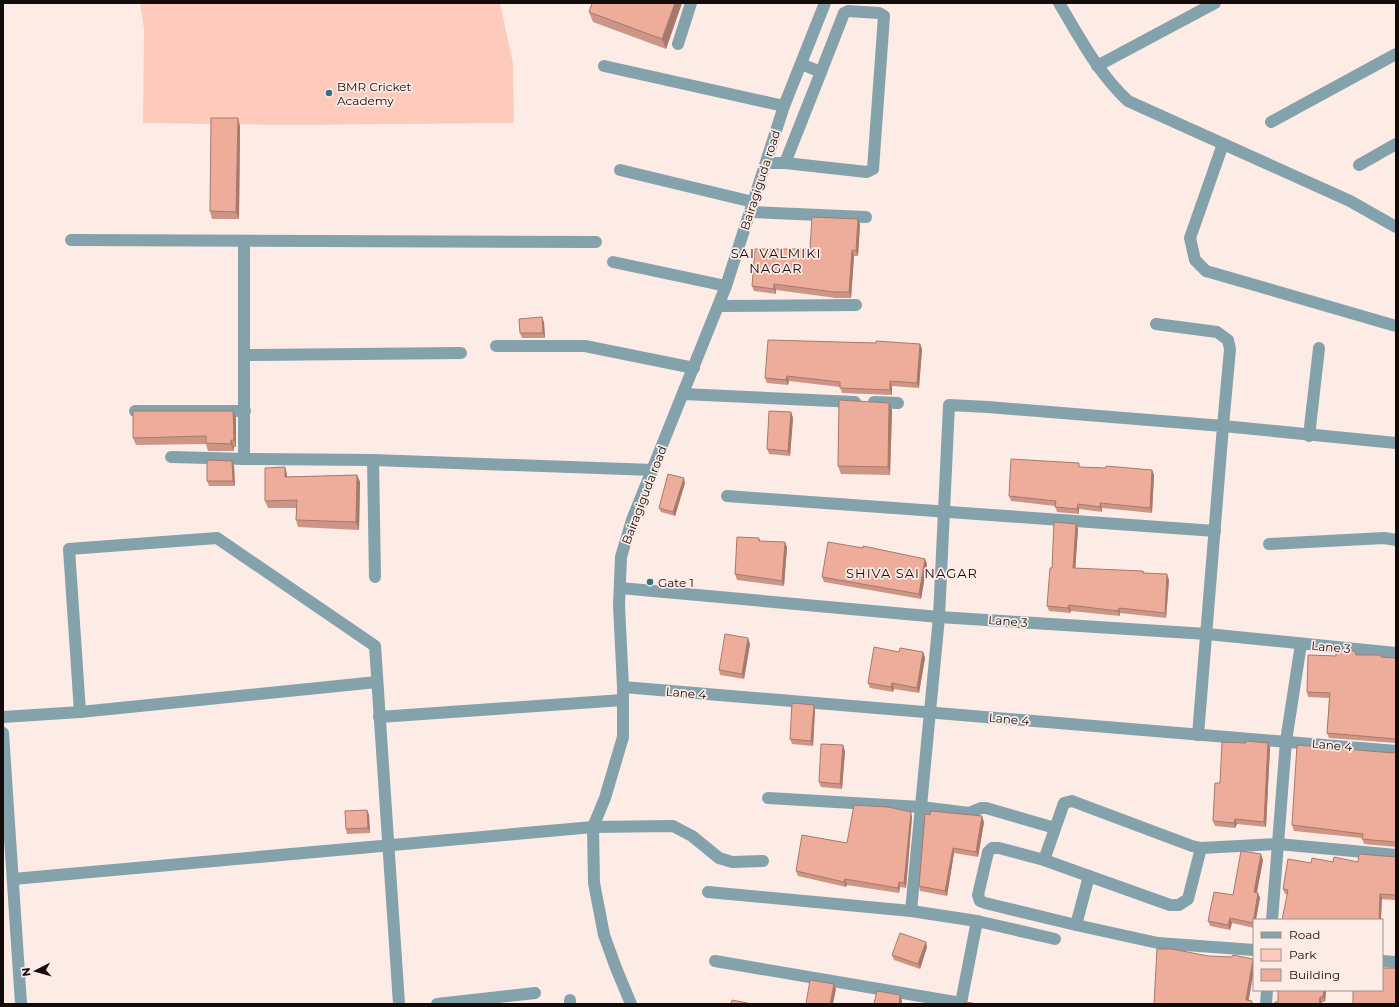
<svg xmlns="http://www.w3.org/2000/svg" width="1399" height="1007" font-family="Montserrat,sans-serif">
	<rect width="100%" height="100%" fill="#fdebe6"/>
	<!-- green -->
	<polygon fill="#fdcabc" points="140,3 500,3 513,64 514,123 284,125 143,123 144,29"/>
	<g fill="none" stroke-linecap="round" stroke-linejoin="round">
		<!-- minor -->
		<g stroke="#83a2ab" stroke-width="12">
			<path d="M1059,3C1080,38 1098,73 1128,101L1350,201L1396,227"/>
			<polyline points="678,44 691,3"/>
			<polyline points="604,66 784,106"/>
			<polyline points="1097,66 1215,3"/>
			<polyline points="1271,122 1396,54"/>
			<polyline points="1223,144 1190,238 1195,260 1206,271 1396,326"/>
			<polyline points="767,163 785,163 867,172 873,169 884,16 879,13 848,11 844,13 821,72 801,64"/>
			<polyline points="785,163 821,72"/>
			<polyline points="1359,165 1396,144"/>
			<polyline points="620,170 753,202"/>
			<polyline points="750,212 866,217"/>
			<polyline points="71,240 596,242"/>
			<polyline points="244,241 244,459"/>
			<polyline points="613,262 726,286"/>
			<polyline points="719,306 856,305"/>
			<polyline points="1156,324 1217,332 1228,340 1230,349 1223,426 1396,443"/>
			<polyline points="496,346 585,346 694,368"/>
			<polyline points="245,355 461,353"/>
			<polyline points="683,394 855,402"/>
			<polyline points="874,402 898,403"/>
			<polyline points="135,411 245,411"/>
			<polyline points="1309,436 1319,348"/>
			<polyline points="171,457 244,459 373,460 375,577"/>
			<polyline points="373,460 653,470"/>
			<polyline points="727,496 1215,531"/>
			<polyline points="1269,544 1384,538 1396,540"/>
			<polyline points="620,588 939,617 1207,634 1396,653"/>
			<polyline points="623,687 1396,751"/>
			<polyline points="80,712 377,682"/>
			<polyline points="3,717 80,712 69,549 217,538 375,646 399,1004"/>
			<polyline points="379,717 623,700"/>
			<polyline points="3,733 21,1004"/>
			<polyline points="768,798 921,807 969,813 981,808 986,808 1055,828"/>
			<polyline points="1201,848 1188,899 1179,905 1170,905 1044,860 999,848 992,848 988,852 978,895 980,901 985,903 1076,925 1158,943 1254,950"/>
			<polyline points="1044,860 1064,803 1072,801 1192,846 1201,848 1278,844 1396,855"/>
			<polyline points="13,879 593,827 673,826 692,836 719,858 732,862 763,861"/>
			<polyline points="708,892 911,911 977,921 1055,939"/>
			<polyline points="911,911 939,617 949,405 988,407 1223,426 1198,735"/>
			<polyline points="1272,920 1286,741 1301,644"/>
			<polyline points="1076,925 1089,876"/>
			<polyline points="715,961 961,1003 977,921"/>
			<polyline points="1382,961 1396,962"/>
			<polyline points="570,1000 570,1004"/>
			<polyline points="437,1004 535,993"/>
			<polyline points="631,1004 616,968 604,935 594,883 593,827 605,798 623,737 623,687 619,605 621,557 632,520 726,286 784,106 825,3"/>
			<polyline points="1266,1004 1267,990"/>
		</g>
	</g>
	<!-- wall -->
	<g fill="#cd9585">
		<polygon points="592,3 682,3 666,49 593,22 589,12"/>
		<polygon points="240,126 239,219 212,219 210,211"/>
		<polygon points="860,224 858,256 854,256 851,298 836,298 776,290 776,294 754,291 752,286 810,249"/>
		<polygon points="544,322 545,338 522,338 520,333"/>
		<polygon points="876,343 920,344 922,349 919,388 892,386 892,395 842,393 840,387 789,381 788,385 767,383 765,378"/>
		<polygon points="892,410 890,475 841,474 838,466"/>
		<polygon points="791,412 793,418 790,456 769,454 767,449"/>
		<polygon points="236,418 236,447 234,447 234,451 208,451 206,444 136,445 133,438"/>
		<polygon points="234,466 235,486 209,486 207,481"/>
		<polygon points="285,467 287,475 287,477 357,475 360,482 359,530 298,527 296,520 297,508 268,508 265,501"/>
		<polygon points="1080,467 1152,470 1154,475 1152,513 1102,508 1102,512 1079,509 1079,514 1057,512 1055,506 1011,501 1009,496"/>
		<polygon points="685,483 675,516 661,512 659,508"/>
		<polygon points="1076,524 1078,529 1075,569 1143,571 1144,573 1169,580 1166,618 1120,613 1120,616 1071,611 1070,613 1049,611 1047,606 1052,568"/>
		<polygon points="759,538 760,541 787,547 784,586 737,580 735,574"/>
		<polygon points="925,559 927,564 921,599 824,582 822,577"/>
		<polygon points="750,644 744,679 720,675 719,670"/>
		<polygon points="899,652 923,652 925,658 919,693 894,689 893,692 870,688 868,683"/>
		<polygon points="1356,655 1381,655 1382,657 1396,658 1396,743 1329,738 1327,733 1329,698 1308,697 1307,692"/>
		<polygon points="815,710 813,746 792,744 790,739"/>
		<polygon points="1246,743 1268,743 1270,748 1266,827 1237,824 1235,828 1215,826 1213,821 1220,783"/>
		<polygon points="845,751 842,789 821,787 819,782"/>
		<polygon points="1396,752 1396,847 1364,844 1362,838 1294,831 1292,825 1393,753"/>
		<polygon points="367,810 369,815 370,833 347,834 346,829"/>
		<polygon points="925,814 984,822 978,857 954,853 947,896 920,891 919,886"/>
		<polygon points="912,817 906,888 900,887 899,893 847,885 846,887 798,876 796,871 847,843"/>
		<polygon points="1396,857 1396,900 1287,894 1285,894 1283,889 1311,863 1333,862 1358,862"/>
		<polygon points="1263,860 1257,892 1260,898 1254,920 1254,928 1232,923 1230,930 1210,926 1208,921 1233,895"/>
		<polygon points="927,947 920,969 894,960 892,955"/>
		<polygon points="1278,990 1326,990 1325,1002 1322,1002 1321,1004 1275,1004 1278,1002"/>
	</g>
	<!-- shaded-wall -->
	<g fill="#a7796c">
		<polygon points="675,3 682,3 666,49 662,39"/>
		<polygon points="238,118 240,126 239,219 236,212"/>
		<polygon points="858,219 860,224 858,256 856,251"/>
		<polygon points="852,250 854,256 851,298 849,292"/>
		<polygon points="774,284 776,290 776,294 774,289"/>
		<polygon points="542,317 544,322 545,338 543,333"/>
		<polygon points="920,344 922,349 919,388 917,383"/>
		<polygon points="787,376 789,381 788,385 786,380"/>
		<polygon points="890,381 892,386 892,395 890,390"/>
		<polygon points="889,403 892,410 890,475 888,467"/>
		<polygon points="233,411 236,418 236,447 234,440"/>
		<polygon points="791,412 793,418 790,456 788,451"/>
		<polygon points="231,440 234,447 234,451 231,444"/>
		<polygon points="232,461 234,466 235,486 233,481"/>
		<polygon points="285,467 287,475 288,484 285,477"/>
		<polygon points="1152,470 1154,475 1152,513 1150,508"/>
		<polygon points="357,475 360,482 359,530 356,522"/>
		<polygon points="684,478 685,483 675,516 673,512"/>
		<polygon points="1100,503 1102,508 1102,512 1100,507"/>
		<polygon points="1078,504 1079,509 1079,514 1077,509"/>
		<polygon points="1076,524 1078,529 1075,574 1073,568"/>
		<polygon points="785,542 787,547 784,586 782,581"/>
		<polygon points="925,559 927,564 921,599 919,594"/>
		<polygon points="1167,574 1169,580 1166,618 1165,613"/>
		<polygon points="1069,605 1071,611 1070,613 1068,608"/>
		<polygon points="1119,608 1120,613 1120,616 1118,611"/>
		<polygon points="748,638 750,644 744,679 742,674"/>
		<polygon points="923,652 925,658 919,693 917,688"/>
		<polygon points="892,683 894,689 893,692 891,687"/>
		<polygon points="814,705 815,710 813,746 811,741"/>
		<polygon points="1268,743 1270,748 1266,827 1264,822"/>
		<polygon points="843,745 845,751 842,789 840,784"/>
		<polygon points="367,810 369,815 370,833 368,828"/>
		<polygon points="911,812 912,817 906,888 904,883"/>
		<polygon points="982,816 984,822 978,857 976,852"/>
		<polygon points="1235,819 1237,824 1235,828 1234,823"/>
		<polygon points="953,848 954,853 947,896 945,891"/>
		<polygon points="1261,854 1263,860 1256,897 1254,892"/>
		<polygon points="845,879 847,885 846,887 844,882"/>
		<polygon points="899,882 900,887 899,893 898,888"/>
		<polygon points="1258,893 1260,898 1256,920 1254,920 1254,926 1253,923"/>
		<polygon points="1380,894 1382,899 1381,920 1379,920"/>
		<polygon points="1230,918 1232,923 1230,930 1228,925"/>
		<polygon points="926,942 927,947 920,969 918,964"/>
		<polygon points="1253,959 1254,961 1254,970 1248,1004 1246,1000"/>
		<polygon points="834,984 836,989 833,1004 830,1004"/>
		<polygon points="1324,990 1326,990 1325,1002 1323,997"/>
		<polygon points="900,995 902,1001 902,1004 899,1004"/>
		<polygon points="1320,997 1322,1002 1321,1004 1319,1004"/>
	</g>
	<!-- building -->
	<g fill="#eead9b" stroke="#a7796c">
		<polygon points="592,3 675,3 662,39 589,12"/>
		<polygon points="211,118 238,118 236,212 210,211"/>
		<polygon points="812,217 858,219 856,251 852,250 849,292 834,292 774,284 774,289 752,286 755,249 810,249"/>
		<polygon points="542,317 543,333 520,333 519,319"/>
		<polygon points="768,340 876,343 876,341 920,344 917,383 890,381 890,390 840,388 840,382 787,376 786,380 765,378"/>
		<polygon points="839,400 889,403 888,467 838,466"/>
		<polygon points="133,411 233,411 234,440 231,440 231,444 206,443 206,436 133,438"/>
		<polygon points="769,411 791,412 788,451 767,449"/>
		<polygon points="1011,459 1079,463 1079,467 1106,468 1106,466 1152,470 1150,508 1100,503 1100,507 1078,504 1077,509 1055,507 1056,501 1009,496"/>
		<polygon points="207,460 232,461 233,481 207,481"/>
		<polygon points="285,467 285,477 357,475 356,522 296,520 297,500 265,501 265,468"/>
		<polygon points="668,474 684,478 673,512 659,508"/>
		<polygon points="1054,522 1076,524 1073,568 1143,571 1143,573 1167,574 1165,613 1119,608 1118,611 1069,605 1068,608 1047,606 1050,568 1052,568"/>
		<polygon points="737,537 759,538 759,541 785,542 782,581 735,574"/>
		<polygon points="828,542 863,548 863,546 925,559 919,594 822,577"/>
		<polygon points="725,634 748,638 742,674 719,670"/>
		<polygon points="874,647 899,652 900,648 923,652 917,688 892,683 891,687 868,683"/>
		<polygon points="1336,651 1355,651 1356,655 1381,655 1381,657 1396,658 1396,739 1327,733 1330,693 1307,692 1308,655 1336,656"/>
		<polygon points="792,703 814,705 811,741 790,739"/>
		<polygon points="1246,741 1268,743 1264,822 1235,819 1234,823 1213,821 1215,783 1220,783 1222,742 1246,743"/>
		<polygon points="821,744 843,745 840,784 819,782"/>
		<polygon points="1297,745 1393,753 1396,752 1396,843 1395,842 1362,839 1363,834 1292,825"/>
		<polygon points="854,805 888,807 911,812 904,883 899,882 898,888 845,879 844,882 796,871 802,835 847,843"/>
		<polygon points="367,810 368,828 346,829 345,811"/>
		<polygon points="931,811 982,816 976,852 953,848 945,891 919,886 925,814 930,815"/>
		<polygon points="1241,851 1261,854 1254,892 1258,893 1253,923 1230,918 1228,925 1208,921 1214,892 1233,895"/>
		<polygon points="1359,854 1396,857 1396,895 1380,894 1379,920 1282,920 1288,890 1283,889 1288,859 1311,863 1312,858 1333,862 1334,857 1358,862"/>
		<polygon points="900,933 926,942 918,964 892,955"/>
		<polygon points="1157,949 1172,949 1208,956 1232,957 1233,955 1253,959 1246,1000 1252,1001 1252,1004 1154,1004"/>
		<polygon points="1382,968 1396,968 1396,1004 1353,1004 1353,990 1382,990"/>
		<polygon points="810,980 834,984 830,1004 806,1004"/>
		<polygon points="1278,990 1324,990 1323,997 1320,997 1319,1004 1275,1004 1275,1002 1278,1002"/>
		<polygon points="877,991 900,995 899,1004 874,1004"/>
		<polygon points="732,1000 752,1004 731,1004"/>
		<polygon points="965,1002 973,1003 973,1004 962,1004"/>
	</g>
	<!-- markers -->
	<g fill="#317485" stroke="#fdebe6" stroke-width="1.5">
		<circle cx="329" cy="93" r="4"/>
		<circle cx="650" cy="582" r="4"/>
	</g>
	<g text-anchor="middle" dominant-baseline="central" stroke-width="3.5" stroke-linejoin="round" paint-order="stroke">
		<!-- poi labels -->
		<g font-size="12" fill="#130c0a" stroke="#fdebe6" text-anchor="start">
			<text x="337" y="86">BMR Cricket<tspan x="337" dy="14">Academy</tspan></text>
			<text x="658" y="582">Gate 1</text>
		</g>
		<!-- street labels -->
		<g font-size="12" fill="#130c0a" stroke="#fdebe6">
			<text transform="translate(760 180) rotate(-72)">Bairagiguda road</text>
			<text transform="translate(644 495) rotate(-69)">Bairagiguda road</text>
			<text transform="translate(1008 621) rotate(4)">Lane 3</text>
			<text transform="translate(1331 647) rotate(5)">Lane 3</text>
			<text transform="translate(686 693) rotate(5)">Lane 4</text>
			<text transform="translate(1009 719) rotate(5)">Lane 4</text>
			<text transform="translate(1332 745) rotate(5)">Lane 4</text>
		</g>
		<!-- neighbourhood labels -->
		<g font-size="13" letter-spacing="1" fill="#130c0a" stroke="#fdebe6">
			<text x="776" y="253">SAI VALMIKI<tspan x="776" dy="15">NAGAR</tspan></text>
			<text x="912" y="573">SHIVA SAI NAGAR</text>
		</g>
	</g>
	<!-- border -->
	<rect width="1399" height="1007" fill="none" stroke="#130c0a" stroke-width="8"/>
	<!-- legend -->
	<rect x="1253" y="919" width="130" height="72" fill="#fdebe6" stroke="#9f928e"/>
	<rect x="1261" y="932" width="20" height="6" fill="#83a2ab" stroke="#9f928e"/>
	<text x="1289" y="939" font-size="12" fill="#130c0a">Road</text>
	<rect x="1261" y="949" width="20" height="12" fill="#fdcabc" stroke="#9f928e"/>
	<text x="1289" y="959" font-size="12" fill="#130c0a">Park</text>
	<rect x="1261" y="969" width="20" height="12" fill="#eead9b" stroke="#9f928e"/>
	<text x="1289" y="979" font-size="12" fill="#130c0a">Building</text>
	<!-- north arrow -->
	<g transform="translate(36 971) rotate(264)" stroke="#fdebe6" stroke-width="3" paint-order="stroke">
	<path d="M0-3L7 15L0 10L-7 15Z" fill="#130c0a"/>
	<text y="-6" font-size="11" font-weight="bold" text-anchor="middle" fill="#130c0a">N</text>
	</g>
</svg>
